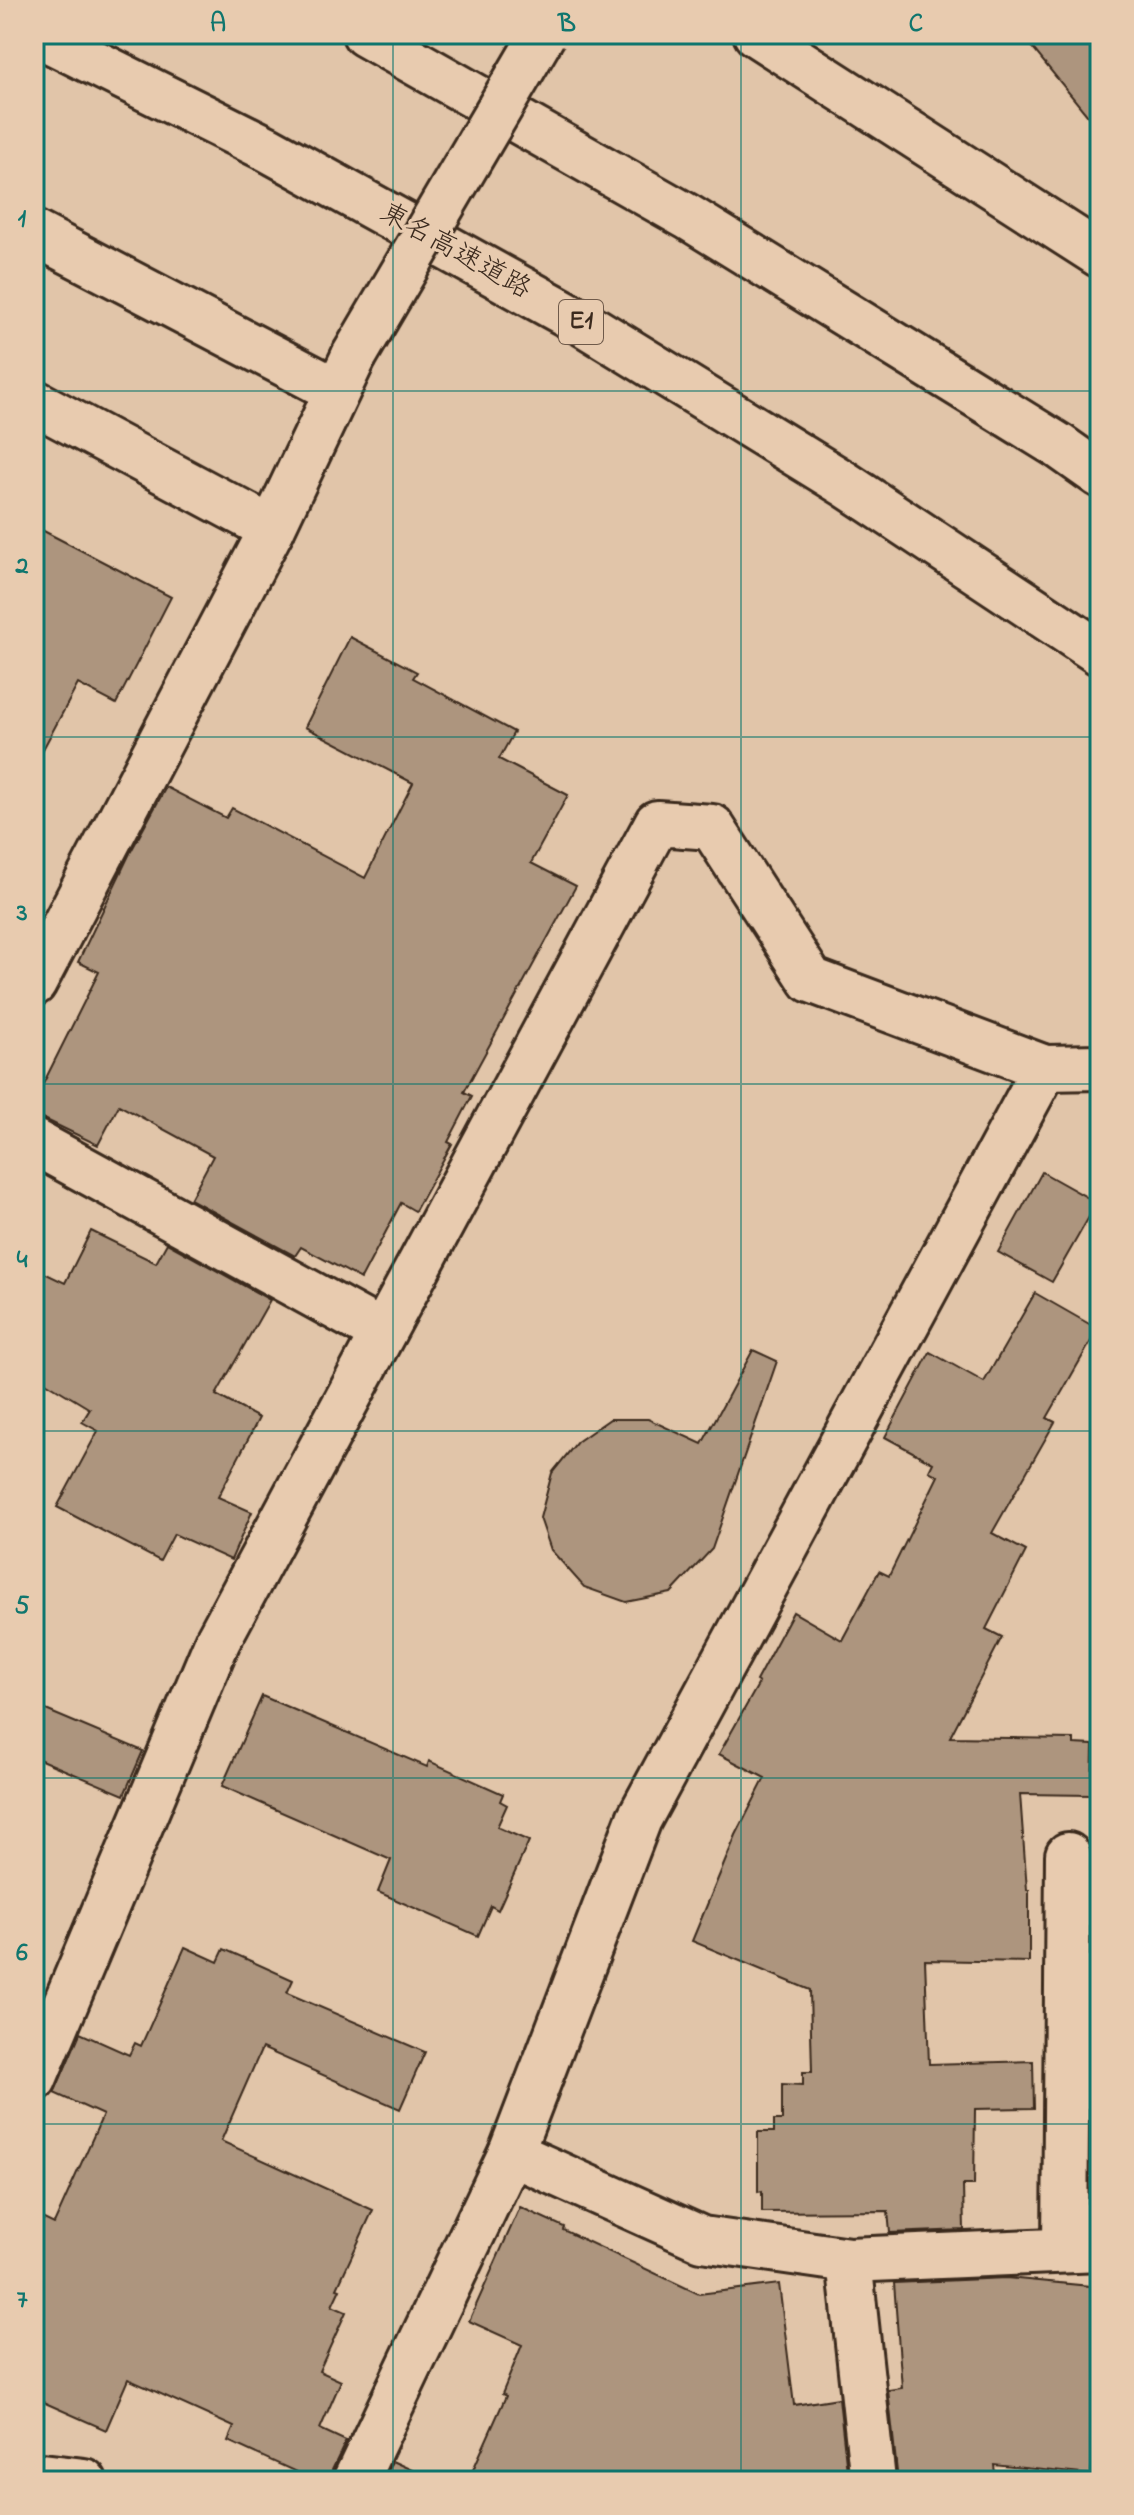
<svg xmlns="http://www.w3.org/2000/svg" width="1134" height="2515" font-family="'Indie Flower','Klee One',sans-serif">
	<rect width="100%" height="100%" fill="#e1c5a9"/>
	<filter id="ink" filterUnits="userSpaceOnUse"><feTurbulence type="fractalNoise" baseFrequency=".0125" numOctaves="2"/><feDisplacementMap in="SourceGraphic" scale="16" xChannelSelector="R" yChannelSelector="G"/><feConvolveMatrix kernelMatrix="1 2 1 2 8 2 1 2 1" color-interpolation-filters="sRGB"/></filter>
	<g filter="url(#ink)">
		<!-- building -->
		<g fill="#ad957e" stroke="#3b2a1e" stroke-width="2">
			<polygon points="1021,34 1100,34 1100,131"/>
			<polygon points="34,526 171,597 116,704 78,684 34,766"/>
			<polygon points="350,637 417,672 413,678 514,732 499,759 568,795 531,863 576,886 464,1092 472,1096 448,1142 452,1144 415,1211 401,1203 361,1279 301,1247 295,1256 190,1199 213,1156 119,1105 98,1145 34,1114 34,1102 99,972 78,962 130,853 166,787 226,818 232,808 365,878 413,783 305,727"/>
			<polygon points="1042,1172 1097,1203 1052,1282 998,1252"/>
			<polygon points="91,1231 156,1263 167,1243 270,1300 216,1395 259,1418 218,1497 252,1512 231,1560 174,1534 160,1561 57,1507 98,1431 82,1422 90,1409 34,1375 34,1268 65,1283"/>
			<polygon points="1035,1293 1098,1329 1047,1418 1055,1422 992,1533 1026,1551 986,1629 1002,1637 950,1737 1074,1739 1074,1744 1093,1745 1092,1795 1020,1794 1027,1890 1029,1890 1029,1962 925,1960 929,2064 1033,2061 1034,2108 975,2109 974,2185 963,2185 964,2230 890,2233 888,2211 762,2212 762,2191 758,2192 758,2132 774,2132 774,2120 782,2120 782,2084 803,2085 803,2072 812,2072 810,1990 692,1941 736,1835 765,1778 719,1754 759,1683 756,1681 793,1612 842,1640 879,1571 889,1576 938,1476 929,1471 933,1463 885,1437 930,1352 984,1382"/>
			<polygon points="753,1350 777,1361 712,1549 671,1593 626,1602 584,1587 551,1550 540,1518 552,1473 577,1442 610,1419 648,1419 702,1444"/>
			<polygon points="262,1696 427,1767 429,1761 503,1794 500,1801 507,1805 497,1827 529,1841 498,1910 491,1906 478,1936 378,1892 391,1860 222,1786"/>
			<polygon points="34,1705 143,1751 124,1795 34,1757"/>
			<polygon points="185,1947 218,1962 224,1949 293,1980 287,1993 425,2052 400,2109 262,2048 221,2141 373,2210 337,2288 340,2289 332,2306 346,2312 319,2371 341,2381 320,2429 346,2441 332,2470 330,2481 316,2481 228,2441 234,2427 128,2379 106,2430 34,2398 34,2214 54,2224 103,2115 54,2093 80,2033 129,2055 135,2043 141,2046"/>
			<polygon points="520,2207 564,2227 563,2230 699,2294 779,2284 794,2405 839,2398 848,2481 468,2481 506,2396 502,2394 522,2345 469,2321"/>
			<polygon points="1006,2278 1100,2287 1100,2395 1091,2475 994,2465 996,2481 898,2481 888,2390 902,2388 894,2283"/>
			<polygon points="392,2461 436,2481 383,2481"/>
		</g>
		<g fill="none" stroke-linecap="round" stroke-linejoin="round">
			<!-- minor casing -->
			<g stroke="#3b2a1e" stroke-width="50">
				<g id="minor">
					<polyline points="756,34 1100,255"/>
					<polyline points="34,233 337,391"/>
					<polyline points="34,402 272,529"/>
					<polyline points="34,983 272,529 354,356"/>
					<polyline points="34,1142 381,1332"/>
					<polyline points="34,2079 218,1640 657,823 712,827 811,980 1045,1068 1100,1067"/>
					<polyline points="511,2153 702,2239 849,2260 1100,2249"/>
					<polyline points="1065,2250 1068,1855"/>
					<polyline points="849,2260 873,2481"/>
					<polyline points="34,2475 84,2481"/>
					<polyline points="355,2481 511,2153 639,1819 1045,1068"/>
				</g>
			</g>
			<!-- motorway casing -->
			<g stroke="#3b2a1e" stroke-width="50">
				<g id="motorway">
					<polyline points="37,34 268,149 583,323 845,484 1100,653"/>
					<polyline points="365,34 688,217 1059,446 1100,475"/>
				</g>
			</g>
			<!-- minor -->
			<use href="#minor" stroke="#e8cbaf" stroke-width="44"/>
			<!-- motorway -->
			<use href="#motorway" stroke="#e8cbaf" stroke-width="44"/>
			<!-- minor-bridge casing -->
			<g stroke="#3b2a1e" stroke-width="50" stroke-linecap="butt">
				<polyline id="minor-bridge" points="354,356 543,34"/>
			</g>
			<!-- minor-bridge -->
			<use href="#minor-bridge" stroke="#e8cbaf" stroke-width="44"/>
		</g>
	</g>
	<!-- grid -->
	<path fill="none" stroke="#0f766e" stroke-width="2" stroke-opacity="0.55" d="M393,34V2481M741,34V2481M34,391H1100M34,737H1100M34,1084H1100M34,1431H1100M34,1778H1100M34,2124H1100"/>
	<g text-anchor="middle" dominant-baseline="central" stroke-width="6" stroke-linejoin="round" paint-order="stroke">
		<!-- shield labels -->
		<rect fill="#e8cbaf" stroke="#6f5a4a" stroke-width="2" x="559" y="300" width="44" height="44" rx="6"/>
		<g font-size="26" font-weight="bold" fill="#3b2a1e">
			<text x="581" y="322">E1</text>
		</g>
		<!-- street labels -->
		<g font-size="28" fill="#3b2a1e" stroke="#e8cbaf">
			<text transform="translate(455 252) rotate(29)">東名高速道路</text>
		</g>
	</g>
	<!-- margin -->
	<rect width="1134" height="2515" fill="none" stroke="#e8cbaf" stroke-width="88"/>
	<rect x="44" y="44" width="1046" height="2427" fill="none" stroke="#0f766e" stroke-width="3"/>
	<g font-size="26" text-anchor="middle" font-weight="bold" fill="#0f766e">
		<text x="218" y="31">A</text>
		<text x="567" y="31">B</text>
		<text x="916" y="31">C</text>
		<text x="22" y="226">1</text>
		<text x="22" y="573">2</text>
		<text x="22" y="920">3</text>
		<text x="22" y="1267">4</text>
		<text x="22" y="1613">5</text>
		<text x="22" y="1960">6</text>
		<text x="22" y="2307">7</text>
	</g>
</svg>
